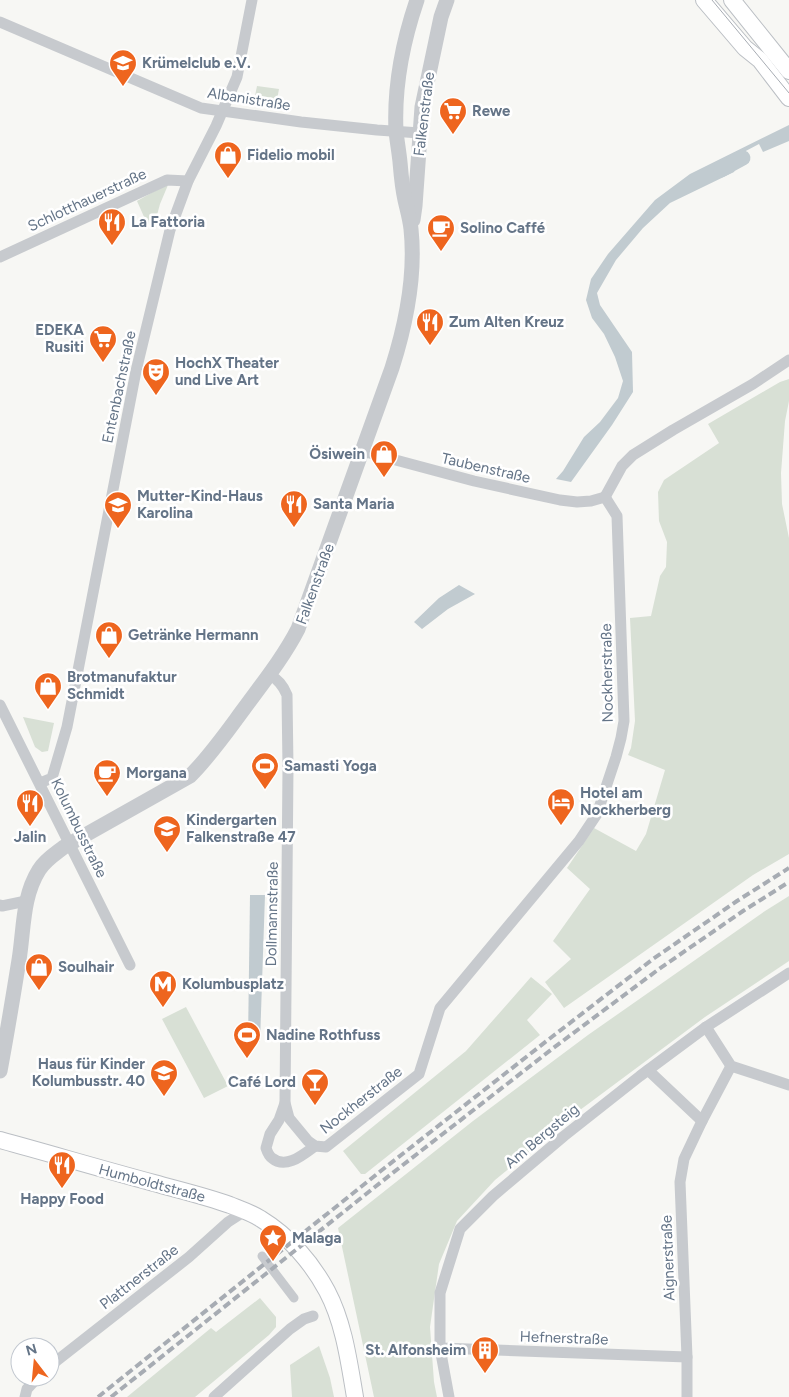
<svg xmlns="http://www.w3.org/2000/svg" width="789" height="1397" font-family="Figtree,sans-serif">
	<rect width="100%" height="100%" fill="#f7f7f4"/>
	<!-- green -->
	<g fill="#d8e0d5">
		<polygon points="257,86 279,89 277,100 255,96"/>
		<polygon points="168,185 160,204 153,230 145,219 137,201 153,192"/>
		<polygon points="789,379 789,401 785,421 781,473 782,504 789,538 789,854 753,875 564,1008 545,982 571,959 553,941 590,889 567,868 594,828 636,851 646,834 665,770 628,755 631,748 635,721 630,618 651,616 660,576 666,567 667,542 659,521 658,492 664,480 719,443 708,424 780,382"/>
		<polygon points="23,717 54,723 48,751 42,752 35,747"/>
		<polygon points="789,896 789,961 705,1017 580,1110 495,1180 457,1221 439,1264 430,1327 434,1382 437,1397 374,1397 338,1228 473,1121 588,1035 765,911"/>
		<polygon points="531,977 552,994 527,1020 540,1035 365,1174 361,1174 343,1151 466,1051"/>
		<polygon points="186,1007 228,1086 204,1098 162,1019"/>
		<polygon points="260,1298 276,1317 276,1327 269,1335 195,1397 127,1397 211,1328 216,1332"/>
		<polygon points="319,1346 330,1378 334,1397 292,1397 290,1365"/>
	</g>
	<!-- water -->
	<g fill="#c1cbd0">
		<polygon points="789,125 789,141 763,152 759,144 742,153 734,172 670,203 643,228 616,260 597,293 600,305 632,352 633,392 612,425 571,482 556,479 563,471 584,437 600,422 618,398 623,381 615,357 604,334 592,318 586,300 591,279 608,254 655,200 690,174"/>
		<polygon points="459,585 475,594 448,609 422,629 414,622 439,598"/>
		<polygon points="250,895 265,895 260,1042 248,1041"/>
	</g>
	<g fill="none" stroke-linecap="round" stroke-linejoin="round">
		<!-- canal -->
		<polyline stroke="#c1cbd0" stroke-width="15" points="721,170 743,158"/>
		<!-- secondary casing -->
		<g stroke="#bbbfc4" stroke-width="18">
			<g id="secondary">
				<polyline points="704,0 745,48 760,60 789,98"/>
				<polyline points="732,0 789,71"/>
				<path d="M0,1140C51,1154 102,1169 154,1183C179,1190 205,1196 230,1205C240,1209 252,1213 261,1219C289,1236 312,1263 327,1291C344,1323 349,1362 355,1397"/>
			</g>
		</g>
		<!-- pedestrian -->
		<polyline stroke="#c7cace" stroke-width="9" points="262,1256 294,1298"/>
		<!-- minor -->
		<g stroke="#c7cace" stroke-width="11">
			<polyline points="0,22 201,108 301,122 377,130 420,133"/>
			<polyline points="0,257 167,180 188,181"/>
			<polyline points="362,451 474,481 560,500 577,502 591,501 605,497"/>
			<polyline points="605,497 622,466 633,455 673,430 753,384 789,360"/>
			<path d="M269,674C278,680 283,685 287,695L288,767L285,1103L289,1118L308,1141L315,1146L326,1147L419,1074L440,1008L579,841L597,814L616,757L621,738L624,721L617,516L605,497"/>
			<polyline points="0,705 130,965"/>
			<polyline points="40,783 52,778 67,727 136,371 170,230 188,181 216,126 237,77 252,0"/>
			<polyline points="0,905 2,906 26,901"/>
			<polyline points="706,1027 731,1066 789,1085"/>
			<polyline points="648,1070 702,1121"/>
			<path d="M285,1103L279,1120L270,1134L266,1148C267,1151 269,1156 272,1158C286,1170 304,1154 315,1146"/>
			<polyline points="440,1348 687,1357"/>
			<polyline points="50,1366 189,1257 228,1222 245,1211"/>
			<polyline points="25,1397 27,1389 38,1377"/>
			<polyline points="214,1397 290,1329 304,1319 313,1316"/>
			<polyline points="449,1397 440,1348 440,1293 460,1229 493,1196 564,1136 640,1076 706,1027 789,973"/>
			<polyline points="687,1397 687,1357 680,1182 684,1159 702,1121 731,1066"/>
		</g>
		<!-- tertiary -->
		<g stroke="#c7cace" stroke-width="15">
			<polyline points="413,220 415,206 422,107 441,17 447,0"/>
			<path d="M0,1071C7,1034 13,997 19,960C24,930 22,897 39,870C45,860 55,854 64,847L190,776C210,756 226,733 243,710C262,684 283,658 298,629L392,368C406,324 416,276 411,229C410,219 407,209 405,200C402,187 401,174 400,162C399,152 397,141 396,131C394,88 403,41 417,0"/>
		</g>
		<!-- secondary -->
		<use href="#secondary" stroke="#fff" stroke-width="16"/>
		<!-- tram -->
		<polyline stroke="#a7acb3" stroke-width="1" points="712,0 789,93"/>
		<!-- rail -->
		<g stroke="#a7acb3" stroke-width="4" stroke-dasharray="8 4" stroke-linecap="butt">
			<polyline points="98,1397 382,1170 553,1036 653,959 737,901 789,868"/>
			<polyline points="111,1397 390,1175 552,1049 659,969 743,911 789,882"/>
		</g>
	</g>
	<!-- icons -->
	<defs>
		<g id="school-pin" transform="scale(1.4375)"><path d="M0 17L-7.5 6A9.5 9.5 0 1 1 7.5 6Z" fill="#ee651e" stroke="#fff"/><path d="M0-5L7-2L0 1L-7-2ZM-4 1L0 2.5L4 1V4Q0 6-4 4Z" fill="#fff"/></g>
		<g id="supermarket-pin" transform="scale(1.4375)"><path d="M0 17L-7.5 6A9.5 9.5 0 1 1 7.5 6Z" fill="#ee651e" stroke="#fff"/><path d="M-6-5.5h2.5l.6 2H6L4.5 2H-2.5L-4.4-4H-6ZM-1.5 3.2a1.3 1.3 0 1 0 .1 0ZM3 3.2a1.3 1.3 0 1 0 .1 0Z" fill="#fff"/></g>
		<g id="shop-pin" transform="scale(1.4375)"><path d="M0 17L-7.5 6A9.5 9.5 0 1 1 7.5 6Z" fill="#ee651e" stroke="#fff"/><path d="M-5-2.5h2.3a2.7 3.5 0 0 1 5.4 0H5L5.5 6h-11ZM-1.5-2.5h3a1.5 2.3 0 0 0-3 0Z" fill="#fff"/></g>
		<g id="restaurant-pin" transform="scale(1.4375)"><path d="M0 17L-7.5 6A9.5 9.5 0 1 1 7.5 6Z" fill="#ee651e" stroke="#fff"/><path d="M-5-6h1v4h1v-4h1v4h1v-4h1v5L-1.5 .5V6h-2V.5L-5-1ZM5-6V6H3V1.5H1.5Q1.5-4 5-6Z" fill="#fff"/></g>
		<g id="cafe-pin" transform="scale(1.4375)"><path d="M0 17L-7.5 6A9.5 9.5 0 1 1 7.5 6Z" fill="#ee651e" stroke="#fff"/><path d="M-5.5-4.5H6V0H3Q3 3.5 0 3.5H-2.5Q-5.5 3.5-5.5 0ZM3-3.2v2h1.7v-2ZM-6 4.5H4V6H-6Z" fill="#fff"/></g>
		<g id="theatre-pin" transform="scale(1.4375)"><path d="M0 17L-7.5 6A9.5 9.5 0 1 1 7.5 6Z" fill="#ee651e" stroke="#fff"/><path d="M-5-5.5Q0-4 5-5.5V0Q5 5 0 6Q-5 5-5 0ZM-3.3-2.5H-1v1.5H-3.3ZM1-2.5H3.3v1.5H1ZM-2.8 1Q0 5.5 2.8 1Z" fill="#fff"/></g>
		<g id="stadium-pin" transform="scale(1.4375)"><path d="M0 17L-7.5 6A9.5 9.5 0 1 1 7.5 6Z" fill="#ee651e" stroke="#fff"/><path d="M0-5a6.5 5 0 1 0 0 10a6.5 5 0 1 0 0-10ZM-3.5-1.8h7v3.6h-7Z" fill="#fff"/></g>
		<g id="hotel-pin" transform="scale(1.4375)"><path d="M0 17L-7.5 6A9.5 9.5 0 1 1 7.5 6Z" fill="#ee651e" stroke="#fff"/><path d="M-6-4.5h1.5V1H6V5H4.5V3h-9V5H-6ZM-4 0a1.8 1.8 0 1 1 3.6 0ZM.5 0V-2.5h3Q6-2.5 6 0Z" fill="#fff"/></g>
		<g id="metro-pin" transform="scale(1.4375)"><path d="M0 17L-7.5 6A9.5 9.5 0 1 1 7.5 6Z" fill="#ee651e" stroke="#fff"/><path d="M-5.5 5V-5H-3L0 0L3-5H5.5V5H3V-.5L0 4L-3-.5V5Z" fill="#fff"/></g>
		<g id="bar-pin" transform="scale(1.4375)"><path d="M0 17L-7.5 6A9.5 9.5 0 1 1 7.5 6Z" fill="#ee651e" stroke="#fff"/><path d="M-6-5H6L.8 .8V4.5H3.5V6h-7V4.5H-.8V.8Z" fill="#fff"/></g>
		<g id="sight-pin" transform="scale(1.4375)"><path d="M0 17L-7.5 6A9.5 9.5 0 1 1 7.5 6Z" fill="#ee651e" stroke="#fff"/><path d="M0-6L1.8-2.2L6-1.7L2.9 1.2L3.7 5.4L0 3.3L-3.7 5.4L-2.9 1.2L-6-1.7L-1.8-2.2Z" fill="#fff"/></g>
		<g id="building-pin" transform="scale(1.4375)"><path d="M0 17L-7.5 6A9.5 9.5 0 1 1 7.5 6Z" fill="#ee651e" stroke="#fff"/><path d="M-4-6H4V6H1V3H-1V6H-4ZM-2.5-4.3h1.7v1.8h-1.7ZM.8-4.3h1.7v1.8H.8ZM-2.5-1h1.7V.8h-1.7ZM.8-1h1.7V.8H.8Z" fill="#fff"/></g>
	</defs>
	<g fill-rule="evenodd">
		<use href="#school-pin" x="123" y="63"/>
		<use href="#supermarket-pin" x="453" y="111"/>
		<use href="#shop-pin" x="228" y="155"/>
		<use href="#restaurant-pin" x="112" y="222"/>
		<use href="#cafe-pin" x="441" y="228"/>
		<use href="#restaurant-pin" x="430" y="322"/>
		<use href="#supermarket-pin" x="103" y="339"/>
		<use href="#theatre-pin" x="156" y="372"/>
		<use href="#shop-pin" x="384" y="454"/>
		<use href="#restaurant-pin" x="294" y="504"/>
		<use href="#school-pin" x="118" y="505"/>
		<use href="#shop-pin" x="109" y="635"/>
		<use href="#shop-pin" x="48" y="686"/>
		<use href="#stadium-pin" x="265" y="766"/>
		<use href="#cafe-pin" x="107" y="773"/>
		<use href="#hotel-pin" x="561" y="802"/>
		<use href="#restaurant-pin" x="30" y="803"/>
		<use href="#school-pin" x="167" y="829"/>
		<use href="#shop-pin" x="39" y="967"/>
		<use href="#metro-pin" x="163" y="984"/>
		<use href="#stadium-pin" x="247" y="1035"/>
		<use href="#school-pin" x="164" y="1073"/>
		<use href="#bar-pin" x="315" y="1082"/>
		<use href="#restaurant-pin" x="62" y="1165"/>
		<use href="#sight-pin" x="273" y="1238"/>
		<use href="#building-pin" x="485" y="1350"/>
	</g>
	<g text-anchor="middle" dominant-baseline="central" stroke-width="5" stroke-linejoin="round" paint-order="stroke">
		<!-- poi labels -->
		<g font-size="15" font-weight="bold" fill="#647487" stroke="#fff" text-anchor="start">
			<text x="142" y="63">Krümelclub e.V.</text>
			<text x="472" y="111">Rewe</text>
			<text x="247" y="155">Fidelio mobil</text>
			<text x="131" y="222">La Fattoria</text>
			<text x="460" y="228">Solino Caffé</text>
			<text x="449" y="322">Zum Alten Kreuz</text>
			<text x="84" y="330" text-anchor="end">EDEKA<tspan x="84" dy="17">Rusiti</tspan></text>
			<text x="175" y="363">HochX Theater<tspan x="175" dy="17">und Live Art</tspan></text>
			<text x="365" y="454" text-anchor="end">Ösiwein</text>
			<text x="137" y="496">Mutter-Kind-Haus<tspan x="137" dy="17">Karolina</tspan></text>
			<text x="313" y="504">Santa Maria</text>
			<text x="128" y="635">Getränke Hermann</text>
			<text x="67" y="677">Brotmanufaktur<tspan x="67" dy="17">Schmidt</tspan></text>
			<text x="284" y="766">Samasti Yoga</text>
			<text x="126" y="773">Morgana</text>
			<text x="580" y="793">Hotel am<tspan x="580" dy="17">Nockherberg</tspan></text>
			<text x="186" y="820">Kindergarten<tspan x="186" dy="17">Falkenstraße 47</tspan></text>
			<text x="30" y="837" text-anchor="middle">Jalin</text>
			<text x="58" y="967">Soulhair</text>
			<text x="182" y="984">Kolumbusplatz</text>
			<text x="266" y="1035">Nadine Rothfuss</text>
			<text x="145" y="1064" text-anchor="end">Haus für Kinder<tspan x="145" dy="17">Kolumbusstr. 40</tspan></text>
			<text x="296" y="1082" text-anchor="end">Café Lord</text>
			<text x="62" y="1199" text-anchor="middle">Happy Food</text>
			<text x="292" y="1238">Malaga</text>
			<text x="466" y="1350" text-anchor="end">St. Alfonsheim</text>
		</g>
		<!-- street labels -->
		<g font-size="15" fill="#647487" stroke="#fff">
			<text transform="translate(249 99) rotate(9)">Albanistraße</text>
			<text transform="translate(424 114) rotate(-83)">Falkenstraße</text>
			<text transform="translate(87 200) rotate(-25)">Schlotthauerstraße</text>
			<text transform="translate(119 387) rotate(-78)">Entenbachstraße</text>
			<text transform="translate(486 468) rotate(13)">Taubenstraße</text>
			<text transform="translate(315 584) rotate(-70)">Falkenstraße</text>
			<text transform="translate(607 673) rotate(-91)">Nockherstraße</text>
			<text transform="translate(79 828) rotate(64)">Kolumbusstraße</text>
			<text transform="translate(272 914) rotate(-89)">Dollmannstraße</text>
			<text transform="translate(361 1100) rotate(-38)">Nockherstraße</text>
			<text transform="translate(542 1136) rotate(-40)">Am Bergsteig</text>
			<text transform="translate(152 1183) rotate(15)">Humboldtstraße</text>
			<text transform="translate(668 1258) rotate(-92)">Aignerstraße</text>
			<text transform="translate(139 1277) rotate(-38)">Plattnerstraße</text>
			<text transform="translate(564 1338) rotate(2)">Hefnerstraße</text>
		</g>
	</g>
	<!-- north arrow -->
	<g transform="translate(35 1362) rotate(344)"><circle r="24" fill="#ffffff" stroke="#c1c7cf"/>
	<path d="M0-4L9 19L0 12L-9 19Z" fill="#ee651e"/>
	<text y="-8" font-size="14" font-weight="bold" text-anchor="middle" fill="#647487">N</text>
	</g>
</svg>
